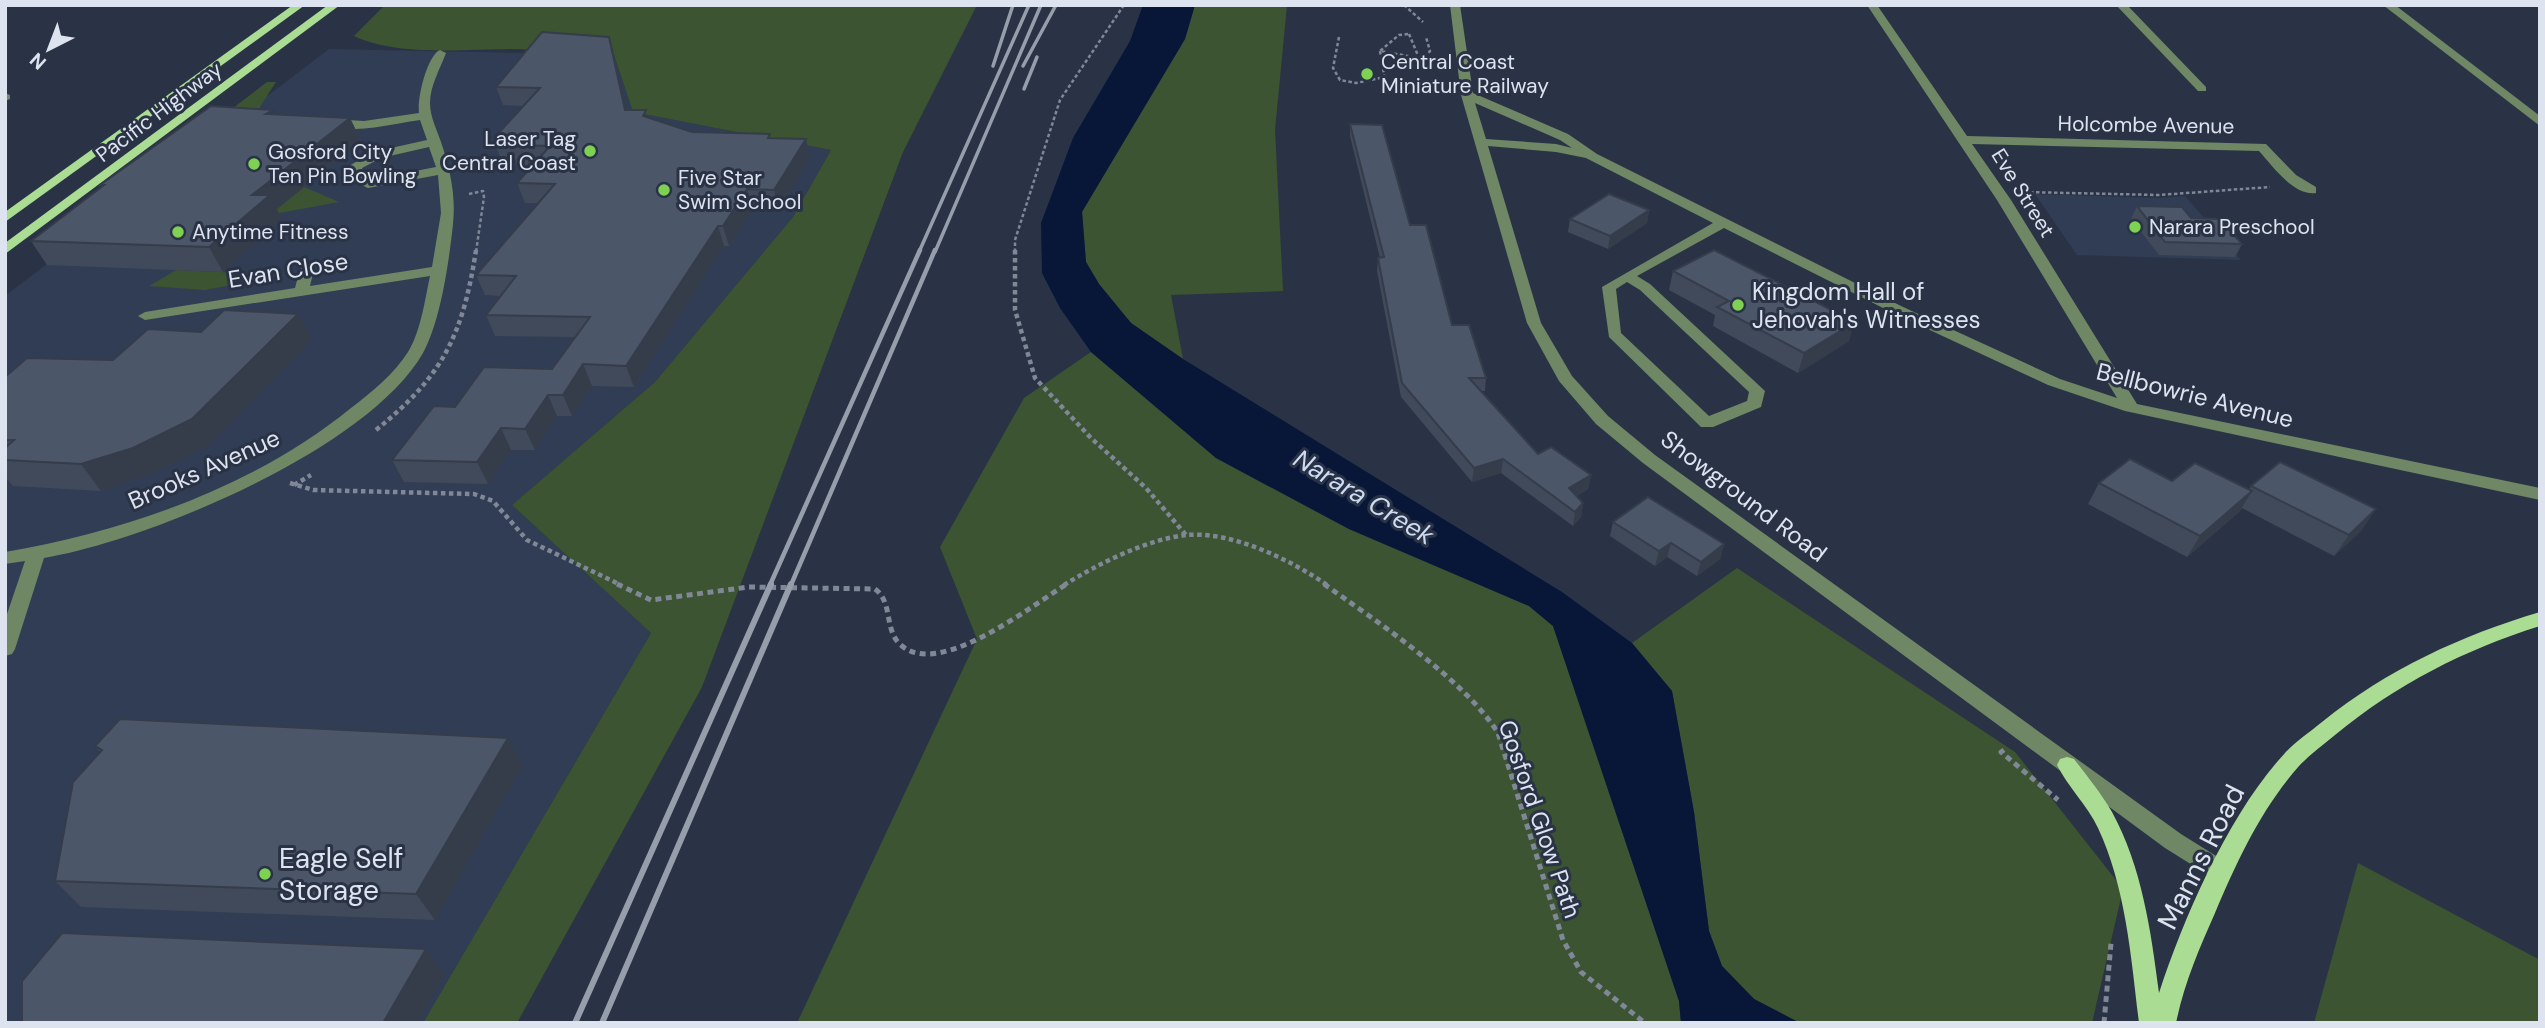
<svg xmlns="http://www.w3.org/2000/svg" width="2545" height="1028" font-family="'DM Sans',sans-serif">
	<rect width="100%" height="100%" fill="#2a3345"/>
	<!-- built -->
	<g fill="#313d55">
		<polygon points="329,49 614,55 633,112 831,150 793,217 655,382 512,505 651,633 423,1023 5,1023 5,296"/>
		<polygon points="2035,194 2158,198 2185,196 2241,260 2077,255"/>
	</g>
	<!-- green -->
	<g fill="#3c5431">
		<path d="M385,5H977L903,152L702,687L517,1023H423L651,633L512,505L655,382L793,217L831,150L633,112L614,55C582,53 549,50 516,49C467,49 398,57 354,36Z"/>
		<polygon points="1195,5 1287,5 1275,130 1283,291 1171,295 1183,359 1131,323 1099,284 1086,262 1082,211 1185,39"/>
		<polygon points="267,82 276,82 260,107 261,127 208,127"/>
		<polygon points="304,187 339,202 269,215"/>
		<polygon points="176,270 284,275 205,290 149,286"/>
		<polygon points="1091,352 1216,458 1349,529 1529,606 1553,626 1679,1001 1681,1023 797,1023 977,639 940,547 1024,398"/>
		<polygon points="1737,568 2015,752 2123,889 2092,1023 1800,1023 1754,999 1722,966 1709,931 1694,812 1672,691 1632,643"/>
		<polygon points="2358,863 2540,960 2540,1023 2314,1023"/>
	</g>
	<!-- water -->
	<polygon fill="#081638" points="1143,5 1195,5 1185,39 1082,212 1086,262 1099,284 1131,323 1183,359 1562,592 1632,643 1672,691 1694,812 1709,931 1722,966 1754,999 1800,1023 1681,1023 1679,1001 1553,626 1529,606 1349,529 1216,458 1091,352 1060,308 1042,273 1041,223 1073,138 1130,41"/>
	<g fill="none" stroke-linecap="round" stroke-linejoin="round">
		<!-- path-far2 -->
		<g stroke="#808797" stroke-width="2.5" stroke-dasharray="3.5 2.5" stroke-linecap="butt">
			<polyline points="1404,5 1423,22"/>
			<polygon points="1409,34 1419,58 1380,51 1399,35"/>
			<polyline points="1339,37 1333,68 1340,80 1356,83 1385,77"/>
			<polyline points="1380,51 1387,92"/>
			<polyline points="1419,58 1426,57 1430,51 1426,37"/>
			<polyline points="2024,192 2159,195 2270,187"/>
			<polyline points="469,194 483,191 484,197 476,252"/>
			<polyline points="1015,252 1015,240 1060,100 1124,5"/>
		</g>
		<!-- path-far1 -->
		<g stroke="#808797" stroke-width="4.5" stroke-dasharray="4.5 3.5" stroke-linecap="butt">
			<polyline points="1015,250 1015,310 1035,378 1091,438 1146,488 1186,535"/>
			<path d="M376,430C443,376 463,335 476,250"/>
			<polyline points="290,483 313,490 474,494 493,501 527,540 621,585"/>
			<polyline points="294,485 311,475"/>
			<path d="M1064,585C1098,564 1147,539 1187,535C1232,531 1291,560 1327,585"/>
		</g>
		<!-- path -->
		<g stroke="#808797" stroke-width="5" stroke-dasharray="6 4.5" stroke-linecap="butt">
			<path d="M617,584L651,600L749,587L875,589C894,603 883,631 902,646C941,678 1032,605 1067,584"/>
			<path d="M1324,584C1376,621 1465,680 1498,733L1563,940L1581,972L1645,1023"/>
			<polyline points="2004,750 2001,752 2058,800"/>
			<polyline points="2104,1023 2111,943"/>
		</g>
		<!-- minor -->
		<g fill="#6f8765" fill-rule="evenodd">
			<path d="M1450,5H1460L1473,93L1568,134L1597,154L1901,306L2060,379L2117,398L1997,200L1867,5H1877L1967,136L2266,144L2296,175L2316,187V193C2293,196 2272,165 2259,151L1972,144L2011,200L2137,404L2540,488V500L2125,411L2048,385L1891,312L1724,228L1637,276L1650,284L1765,391L1761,407L1713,427H1701L1609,337L1602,287L1713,223L1586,158L1556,152L1488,146L1541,323L1572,376L1608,416L1655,455L2181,834L2229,864L2232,871L2229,878L2221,881L2213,878L2165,848L1643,463L1596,424L1559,381L1527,323L1461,95ZM1475,103L1560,140L1572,148L1556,144L1486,139ZM1627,282L1640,290L1749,392L1747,401L1709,416L1621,333L1616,289Z"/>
			<polygon points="2116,5 2127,5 2206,87 2206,91 2198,91"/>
			<polygon points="2383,5 2395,5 2540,116 2540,126"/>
			<path d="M440,50L446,53C440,69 430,86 430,103C430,117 437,130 441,142C450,169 456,195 453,224C449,261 441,320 423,353C368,449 150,540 44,558L15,649L12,654L5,656V620L25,561L5,564V552C127,531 254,487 351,408C372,392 394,374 408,352C421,331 425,299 430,276L145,320L138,316L145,312L295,288L300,269L307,265L314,269L310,286L432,267L441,213L438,175L368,188L355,182L349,166L373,152L427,140L420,120C397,123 343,137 324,123L330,119L364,121L419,113C417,98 427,56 440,50ZM429,147L436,167L369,180L364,176L362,168L381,158Z"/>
			<polygon points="5,93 10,95 10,99 5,101"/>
		</g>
		<!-- major -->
		<g fill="#aadc94" fill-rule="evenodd">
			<polygon points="293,5 305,5 5,222 5,212"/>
			<polygon points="328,5 340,5 5,254 5,243"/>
			<path d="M2540,612V626C2464,650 2397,684 2335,735C2323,745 2310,754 2299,766C2261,809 2237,861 2215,913C2199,949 2184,984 2176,1023H2139C2131,957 2126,888 2098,828C2087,805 2068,787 2057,765L2060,759L2067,757L2074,759C2087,776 2101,793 2112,812C2142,867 2151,931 2159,993C2184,916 2230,812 2285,753C2296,741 2310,732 2322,722C2388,669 2460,636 2540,612Z"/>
		</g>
		<!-- rail-far2 -->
		<g stroke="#969dab" stroke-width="3.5">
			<polyline points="993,66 1013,5"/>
			<polyline points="1023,66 1056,5"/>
			<polyline points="1024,89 1037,57"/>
			<polyline points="919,252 1029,5"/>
			<polyline points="935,252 1041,5"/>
		</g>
		<!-- rail-far1 -->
		<g stroke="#969dab" stroke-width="4.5">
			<polyline points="770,585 920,250"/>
			<polyline points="791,585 935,250"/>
		</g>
		<!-- rail -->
		<g stroke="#969dab" stroke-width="6">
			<polyline points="575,1023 771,584"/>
			<polyline points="602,1023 791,584"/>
		</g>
	</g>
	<!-- wall -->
	<g fill="#414a5a">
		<polygon points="609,37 614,55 627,110 692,132 771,138 810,158 779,210 753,209 729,246 724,246 634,387 592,386 572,416 557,416 535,450 511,450 488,484 404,482 392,460 455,407 552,369 575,337 495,336 486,315 501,296 485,295 476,275 539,203 525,203 517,183 534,165 517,165 515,159 501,159 493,139 524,106 503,105 496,87"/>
		<polygon points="275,115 350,118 361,141 277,209 282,219 223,272 47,265 31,241 102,186 100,185"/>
		<polygon points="1350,124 1410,225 1452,325 1486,378 1485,391 1481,391 1538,454 1591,475 1588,489 1577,496 1583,503 1581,517 1573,526 1501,473 1472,482 1401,397 1377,271 1378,258 1380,258 1350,136"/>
		<polygon points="2137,206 2191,218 2242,244 2235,257 2159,255 2131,219"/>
		<polygon points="1649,210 1647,223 1608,249 1568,232 1570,219"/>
		<polygon points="1673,271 1849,341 1798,373 1713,326 1715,315 1669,290"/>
		<polygon points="298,314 312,339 209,445 151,474 101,491 13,486 5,477 5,377 113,360"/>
		<polygon points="2172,481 2249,490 2251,486 2362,530 2334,556 2242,508 2239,512 2187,557 2088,504 2099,483"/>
		<polygon points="1613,522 1724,544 1720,559 1697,576 1667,557 1655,566 1610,536"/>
		<polygon points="95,746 523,765 435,920 81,907 55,881 101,753"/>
	</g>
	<!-- shaded-wall -->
	<g fill="#353c4a">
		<polygon points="609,37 614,55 632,129 625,110"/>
		<polygon points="350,118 361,141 277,209 282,219 223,272 209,247 252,195"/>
		<polygon points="806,139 810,158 779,210 774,190"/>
		<polygon points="747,189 753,209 729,246 723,226"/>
		<polygon points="1649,210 1647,223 1608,249 1610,236"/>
		<polygon points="718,226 724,246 634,387 626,366"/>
		<polygon points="298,314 312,339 209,445 151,474 101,491 81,464"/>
		<polygon points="1855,322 1849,341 1798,373 1804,353"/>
		<polygon points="583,364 592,386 572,416 563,395"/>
		<polygon points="548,395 557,416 535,450 525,429"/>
		<polygon points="501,428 511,450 488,484 477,462"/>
		<polygon points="1503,459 1501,473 1472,482 1474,468"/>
		<polygon points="1591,475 1588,489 1567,502 1569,488"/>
		<polygon points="2252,491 2239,512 2187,557 2200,536"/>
		<polygon points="1583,503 1581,517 1573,526 1575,512"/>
		<polygon points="2376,509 2362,530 2334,556 2349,535"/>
		<polygon points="1671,543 1667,557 1655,566 1659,551"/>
		<polygon points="1724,544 1720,559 1697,576 1701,562"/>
		<polygon points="508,738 523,765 435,920 416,894"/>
		<polygon points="426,949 445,975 418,1023 383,1023"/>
	</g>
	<!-- building -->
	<g fill="#4c5669" stroke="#353c4a" stroke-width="2">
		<polygon points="542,32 609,37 625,110 646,110 643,116 692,132 770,134 768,138 806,139 774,190 747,189 723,226 718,226 626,366 583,364 563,395 548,395 525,429 501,428 477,462 392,460 434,406 455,407 484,367 552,369 590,317 486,315 516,276 476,275 555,184 517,183 550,146 510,145 514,140 493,139 540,88 496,87"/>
		<polygon points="211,106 273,110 266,114 350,118 252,195 270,195 209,247 31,241 104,185 100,185"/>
		<polygon points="1350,124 1382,125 1410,225 1426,225 1452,325 1469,325 1486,378 1469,378 1538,454 1551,447 1591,475 1569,488 1583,503 1575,512 1503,459 1474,468 1402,383 1378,258 1384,257"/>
		<polygon points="1609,194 1649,210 1610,236 1570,219"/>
		<polygon points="2137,206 2182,207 2191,218 2220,219 2242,244 2165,242"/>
		<polygon points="1714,250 1855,322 1804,353 1717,307 1729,301 1673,271"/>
		<polygon points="224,310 298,314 192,419 133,448 81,464 5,460 5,448 14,440 5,440 5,377 27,358 113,360 148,329 201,332"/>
		<polygon points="2130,459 2172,481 2195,463 2252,491 2200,536 2099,483"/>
		<polygon points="2280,462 2376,509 2349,535 2251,486"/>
		<polygon points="1648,497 1724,544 1701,562 1671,543 1659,551 1613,522"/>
		<polygon points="120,719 508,738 416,894 55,881 73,782 102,750 95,746"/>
		<polygon points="62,933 426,949 383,1023 22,1023 22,981"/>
	</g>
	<!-- markers -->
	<g fill="#7ed153" stroke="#2a3345" stroke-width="2.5">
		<circle cx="1367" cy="74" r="7"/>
		<circle cx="590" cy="151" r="7"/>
		<circle cx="254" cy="164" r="7"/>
		<circle cx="664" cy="190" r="7"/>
		<circle cx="2135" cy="227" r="7"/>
		<circle cx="178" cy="232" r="7"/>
		<circle cx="1738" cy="305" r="7"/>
		<circle cx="265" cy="874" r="7"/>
	</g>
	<g text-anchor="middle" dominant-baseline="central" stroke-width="6" stroke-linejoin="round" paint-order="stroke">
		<!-- far-poi labels -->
		<g font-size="21" fill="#dde3ef" stroke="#2a3345" text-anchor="start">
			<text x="1381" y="62">Central Coast<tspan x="1381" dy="24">Miniature Railway</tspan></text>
			<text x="576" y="139" text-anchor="end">Laser Tag<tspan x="576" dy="24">Central Coast</tspan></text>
			<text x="268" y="152">Gosford City<tspan x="268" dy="24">Ten Pin Bowling</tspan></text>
			<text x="678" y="178">Five Star<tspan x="678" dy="24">Swim School</tspan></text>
			<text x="2149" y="227">Narara Preschool</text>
			<text x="192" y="232">Anytime Fitness</text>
		</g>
		<!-- far-street labels -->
		<g font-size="21" fill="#dde3ef" stroke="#2a3345">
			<text transform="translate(159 112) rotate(-37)">Pacific Highway</text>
			<text transform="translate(2146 125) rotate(1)">Holcombe Avenue</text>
			<text transform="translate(2023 193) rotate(58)">Eve Street</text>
		</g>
		<!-- street labels -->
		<g font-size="24" fill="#dde3ef" stroke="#2a3345">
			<text transform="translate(288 270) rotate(-9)">Evan Close</text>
			<text transform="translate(2195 395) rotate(14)">Bellbowrie Avenue</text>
			<text transform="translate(204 469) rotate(-24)">Brooks Avenue</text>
			<text transform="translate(1744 496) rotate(37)">Showground Road</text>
			<text transform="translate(1540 819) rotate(71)">Gosford Glow Path</text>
		</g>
		<!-- poi labels -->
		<g font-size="24" fill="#dde3ef" stroke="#2a3345" text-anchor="start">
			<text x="1752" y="291">Kingdom Hall of<tspan x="1752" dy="28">Jehovah's Witnesses</tspan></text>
		</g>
		<!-- water labels -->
		<g font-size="26" font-style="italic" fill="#cddbf5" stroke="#2a3345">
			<text transform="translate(1364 497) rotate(31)">Narara Creek</text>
		</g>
		<!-- near-street labels -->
		<g font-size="28" fill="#dde3ef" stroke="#2a3345">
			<text transform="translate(2201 857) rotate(-63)">Manns Road</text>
		</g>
		<!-- near-poi labels -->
		<g font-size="28" fill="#dde3ef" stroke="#2a3345" text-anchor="start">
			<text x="279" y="858">Eagle Self<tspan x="279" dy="32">Storage</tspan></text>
		</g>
	</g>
	<!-- border -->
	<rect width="2545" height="1028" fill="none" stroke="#dde3ef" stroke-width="14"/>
	<!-- north arrow -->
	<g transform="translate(49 49) rotate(222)" stroke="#2a3345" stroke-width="5" paint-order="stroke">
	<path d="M0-5L12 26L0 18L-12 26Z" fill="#dde3ef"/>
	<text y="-10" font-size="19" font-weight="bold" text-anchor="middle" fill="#dde3ef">N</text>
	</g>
</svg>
